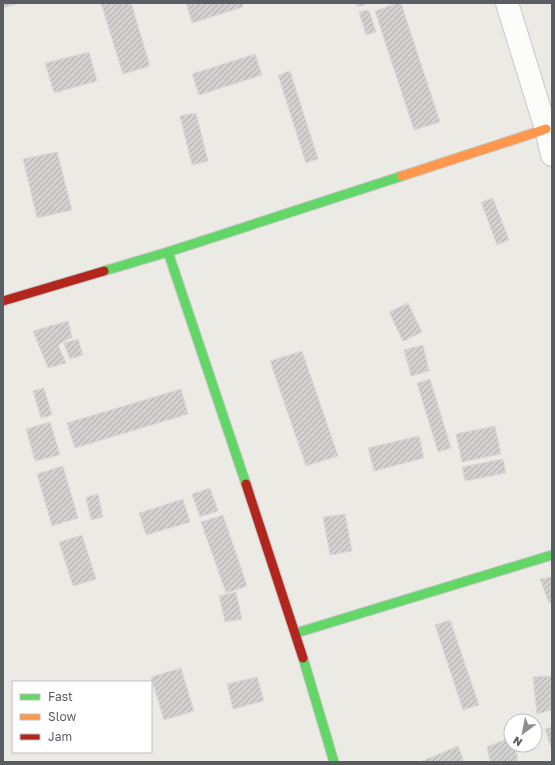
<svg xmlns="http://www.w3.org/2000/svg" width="555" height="765" font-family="'Golos Text',sans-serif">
	<defs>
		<pattern id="building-hatch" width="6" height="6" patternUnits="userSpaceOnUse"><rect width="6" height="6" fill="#d2d1cf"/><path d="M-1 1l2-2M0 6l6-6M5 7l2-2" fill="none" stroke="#adadac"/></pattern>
	</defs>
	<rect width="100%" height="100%" fill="#ebeae5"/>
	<!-- building -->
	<g fill="url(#building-hatch)" stroke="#dad9d4">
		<polygon points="3,3 16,3 16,4 3,8"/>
		<polygon points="101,3 131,3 150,66 123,74"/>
		<polygon points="186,3 242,3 243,7 192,23"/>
		<polygon points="356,3 366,3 367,4 357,7"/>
		<polygon points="398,3 401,3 440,122 414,130 375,11"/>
		<polygon points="369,10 376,32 366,35 359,12"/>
		<polygon points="89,52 97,81 54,93 45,63"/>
		<polygon points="255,54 262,75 199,95 192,74"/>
		<polygon points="290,71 318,159 306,163 278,75"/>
		<polygon points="196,113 208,161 192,165 180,116"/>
		<polygon points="57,152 72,210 37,218 23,159"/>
		<polygon points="493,198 509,240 497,245 481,202"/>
		<polygon points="408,303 422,332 403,341 389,312"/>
		<polygon points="68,321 72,337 58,345 66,363 48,368 33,331"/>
		<polygon points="78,339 83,355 70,359 64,343"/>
		<polygon points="423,345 429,371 411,376 404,350"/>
		<polygon points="302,351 338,456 306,466 270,361"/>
		<polygon points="430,379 451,448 438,452 417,383"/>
		<polygon points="44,388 52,415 41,418 33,391"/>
		<polygon points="181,389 188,414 75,448 67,423"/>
		<polygon points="50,422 60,455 35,461 26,429"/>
		<polygon points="495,426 501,454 462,462 456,434"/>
		<polygon points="419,436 424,458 374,471 368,448"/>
		<polygon points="503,459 506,473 465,481 462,467"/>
		<polygon points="63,466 78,518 52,526 37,474"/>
		<polygon points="210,488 218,511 200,517 192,494"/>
		<polygon points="98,494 103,517 91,520 86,497"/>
		<polygon points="183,499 190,522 146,535 139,513"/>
		<polygon points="345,514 352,551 330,555 323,517"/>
		<polygon points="223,515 247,586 226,593 201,522"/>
		<polygon points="82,535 96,579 73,586 59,542"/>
		<polygon points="552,577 552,602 549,603 540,579"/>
		<polygon points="236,592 242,619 225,622 219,596"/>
		<polygon points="450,620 479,705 463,710 435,625"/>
		<polygon points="181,668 194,711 164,720 151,677"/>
		<polygon points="552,676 552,710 537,714 533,677"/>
		<polygon points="257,677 264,701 233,709 227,684"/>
		<polygon points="552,727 552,751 545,729"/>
		<polygon points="511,737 511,745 515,745 518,762 490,762 487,747"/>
		<polygon points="458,746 464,762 420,762"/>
	</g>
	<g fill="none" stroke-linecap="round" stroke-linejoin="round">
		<!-- street casing -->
		<g stroke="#c7c7c5" stroke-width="24">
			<polyline id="street" points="507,3 546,129 552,155"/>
		</g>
		<!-- fast casing -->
		<g stroke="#c7c8c7" stroke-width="11">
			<g id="fast">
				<polyline points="168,252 246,484"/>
				<polyline points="104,271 168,252 402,176"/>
				<polyline points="296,633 552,555"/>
				<polyline points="303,658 334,762"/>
			</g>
		</g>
		<!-- slow casing -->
		<g stroke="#c7c8c7" stroke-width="11">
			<polyline id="slow" points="402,176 546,129"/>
		</g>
		<!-- jam casing -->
		<g stroke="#c7c8c7" stroke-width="11">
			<g id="jam">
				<polyline points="3,301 104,271"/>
				<polyline points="246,484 303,658"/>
			</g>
		</g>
		<!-- street -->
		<use href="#street" stroke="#fcfcfb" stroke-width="22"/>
		<!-- fast -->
		<use href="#fast" stroke="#63d668" stroke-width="9"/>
		<!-- slow -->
		<use href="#slow" stroke="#ff974d" stroke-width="9"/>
		<!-- jam -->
		<use href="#jam" stroke="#b3261e" stroke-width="9"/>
	</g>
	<!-- border -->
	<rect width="555" height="765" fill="none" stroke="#5a5e63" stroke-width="8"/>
	<!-- legend -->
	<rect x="12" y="681" width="140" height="72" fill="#ffffff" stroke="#bdbfc1"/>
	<rect x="20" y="694" width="20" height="6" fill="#63d668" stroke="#bdbfc1"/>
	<text x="48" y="701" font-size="12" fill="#5a5e63">Fast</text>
	<rect x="20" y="714" width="20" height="6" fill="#ff974d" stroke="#bdbfc1"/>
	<text x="48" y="721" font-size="12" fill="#5a5e63">Slow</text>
	<rect x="20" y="734" width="20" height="6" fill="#b3261e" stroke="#bdbfc1"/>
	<text x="48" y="741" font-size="12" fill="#5a5e63">Jam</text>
	<!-- north arrow -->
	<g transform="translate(523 733) rotate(212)"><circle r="19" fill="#ffffff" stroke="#bdbfc1"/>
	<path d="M0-3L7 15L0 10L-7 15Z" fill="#8d8f90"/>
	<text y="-6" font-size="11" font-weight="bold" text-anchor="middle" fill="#5a5e63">N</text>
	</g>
</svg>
